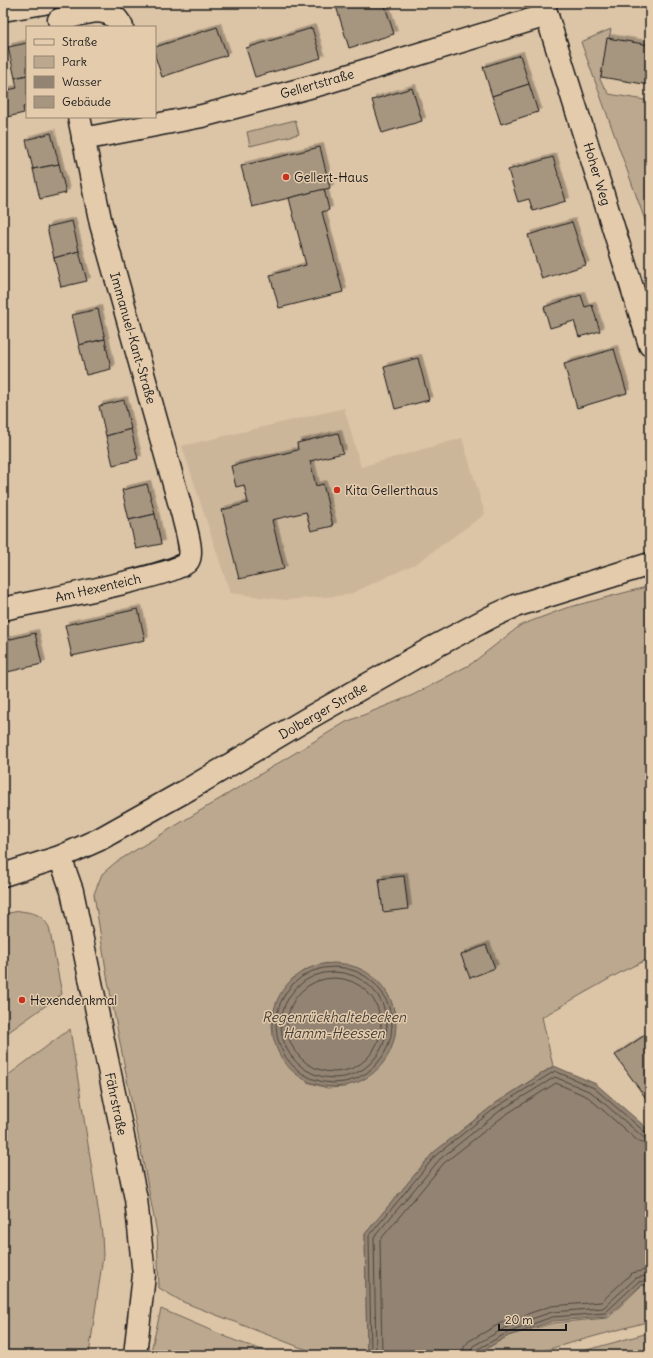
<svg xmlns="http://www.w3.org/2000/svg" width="653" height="1358" font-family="Delius,sans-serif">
	<defs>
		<filter id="shadow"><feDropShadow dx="3.5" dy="-3.5" stdDeviation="0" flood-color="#0004"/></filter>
	</defs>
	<rect width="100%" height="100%" fill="#dcc4a6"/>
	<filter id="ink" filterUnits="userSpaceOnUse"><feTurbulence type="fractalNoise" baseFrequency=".025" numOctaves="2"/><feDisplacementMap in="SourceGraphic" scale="8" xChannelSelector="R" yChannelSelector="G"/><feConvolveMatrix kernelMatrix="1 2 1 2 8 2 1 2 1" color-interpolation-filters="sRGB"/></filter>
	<g filter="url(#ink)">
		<!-- built -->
		<polygon fill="#ccb69a" points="344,408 361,467 462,438 485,514 417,563 348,595 285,600 230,593 182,446"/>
		<!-- green -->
		<g fill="#bca88f" stroke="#6c6256" fill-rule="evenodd">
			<polygon points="611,29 600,80 609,94 650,101 650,234 581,42"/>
			<polygon points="295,120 299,134 250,146 247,132"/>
			<path d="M650,586V958L623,971L542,1017L553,1066L496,1103L433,1153L365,1234L367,1355H324L299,1347L183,1302L159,1288L157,1233L107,976L94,894L102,874L116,862L346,722L413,695L471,664L521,625L566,608ZM327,963L346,1087L327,1088L307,1082L292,979L305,970Z"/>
			<path d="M20,911C35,913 41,914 49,927L62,994L3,1036V914Z"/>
			<polygon points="70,1029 102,1234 103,1256 89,1355 3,1355 3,1079"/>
			<polygon points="650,1284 650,1321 527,1355 476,1355 508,1336 553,1323 608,1318 641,1286"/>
			<polygon points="161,1309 236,1341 277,1355 150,1355"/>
			<polygon points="650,1332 650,1355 569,1355 641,1335"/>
		</g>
		<!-- water -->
		<g fill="#938372" stroke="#635a50">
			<circle cx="334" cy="1025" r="62"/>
			<polygon points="554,1066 596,1084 650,1131 650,1283 641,1285 607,1317 553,1321 508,1336 475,1355 367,1355 365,1234 433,1153 496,1103"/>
		</g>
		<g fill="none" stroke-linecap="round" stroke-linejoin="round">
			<!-- shore -->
			<g stroke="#4c453e" stroke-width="1">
				<circle cx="334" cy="1025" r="58"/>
				<circle cx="334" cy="1025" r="53"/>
				<circle cx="334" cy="1025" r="47"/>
				<polyline points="371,1355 369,1236 436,1155 498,1106 555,1071 594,1088 646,1133 650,1134"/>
				<polyline points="376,1355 374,1237 440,1159 501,1110 555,1077 591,1092 643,1137 650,1139"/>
				<polyline points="382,1355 380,1240 444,1163 505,1115 556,1083 588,1097 639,1142 650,1145"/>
				<polyline points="463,1355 464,1347 469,1341 501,1323 551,1306 601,1302 632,1273 650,1269"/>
				<polyline points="469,1355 473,1346 505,1328 552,1312 603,1308 636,1278 650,1275"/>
				<polyline points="474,1355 476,1350 507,1333 552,1317 605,1313 638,1282 650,1280"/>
			</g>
		</g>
		<!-- building -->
		<g fill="#a6957f" stroke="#1c1c1c" filter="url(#shadow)">
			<polygon points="347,3 384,3 394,34 349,48 336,6"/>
			<polygon points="463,3 484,3 465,9"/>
			<polygon points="217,27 227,55 162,77 155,56 155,47"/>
			<polygon points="312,28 321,58 255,77 246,48"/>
			<polygon points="607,38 650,45 650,85 601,77"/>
			<polygon points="27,43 27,75 15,78 8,47"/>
			<polygon points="520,55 529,84 492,96 483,67"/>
			<polygon points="27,75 27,106 23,107 24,113 3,118 3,91 17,88 15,78"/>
			<polygon points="529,84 538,112 501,124 492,96"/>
			<polygon points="412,88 422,121 382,133 372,100"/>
			<polygon points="51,133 59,164 33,169 26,140"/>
			<polygon points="320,147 330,188 252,207 241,166"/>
			<polygon points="553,157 566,201 533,211 529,199 518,202 508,170"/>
			<polygon points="59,164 66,193 40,199 33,169"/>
			<polygon points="324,189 329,210 322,212 343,292 279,308 270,275 306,265 289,198"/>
			<polygon points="72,221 79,251 54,258 47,227"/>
			<polygon points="572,222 586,265 542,279 528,235"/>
			<polygon points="79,251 87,281 61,287 54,258"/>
			<polygon points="581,295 585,307 592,305 600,331 579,337 574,321 550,328 544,307"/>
			<polygon points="98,309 105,339 79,345 72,315"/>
			<polygon points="105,339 111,369 86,375 79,345"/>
			<polygon points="614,349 627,393 577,408 564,364"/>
			<polygon points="418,358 429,400 395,409 384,367"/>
			<polygon points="124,400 131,429 106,436 99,406"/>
			<polygon points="131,429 138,459 113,465 106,436"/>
			<polygon points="338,433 343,453 310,461 316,486 323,484 333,526 311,531 306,512 272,520 284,569 239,579 222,510 248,503 244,485 236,487 231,466 298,450 297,443"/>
			<polygon points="147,484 155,514 129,520 122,490"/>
			<polygon points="155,514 161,544 136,549 129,520"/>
			<polygon points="138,609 145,640 72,656 65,625"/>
			<polygon points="35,633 42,664 3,673 3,641"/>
			<polygon points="404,876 408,909 383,912 379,879"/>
			<polygon points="486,945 495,968 470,978 461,955"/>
			<polygon points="645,1035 650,1043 650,1104 615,1055"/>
		</g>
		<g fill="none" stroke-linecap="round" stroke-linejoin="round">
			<!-- street casing -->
			<g stroke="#1c1c1c" stroke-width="25">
				<g id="street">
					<polyline points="543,3 650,345"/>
					<polyline points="3,10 44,3"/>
					<path d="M59,20C82,15 109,0 122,27"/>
					<polyline points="83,139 202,116 321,84 547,15"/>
					<path d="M3,609C29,603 179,575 188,561C194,553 185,526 183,516L101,224L79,117"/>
				</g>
			</g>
			<!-- secondary casing -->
			<g stroke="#1c1c1c" stroke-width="25">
				<g id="secondary">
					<polyline points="60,857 72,891 136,1199 144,1275 135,1355"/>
					<polyline points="3,875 60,857 98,840 189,789 307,719 430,649 491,617 515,606 650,564"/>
				</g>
			</g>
			<!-- street -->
			<use href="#street" stroke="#e4cbac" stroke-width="22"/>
			<!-- secondary -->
			<use href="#secondary" stroke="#e4cbac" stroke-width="22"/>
		</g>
	</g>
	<!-- markers -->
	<g fill="#c8321e" stroke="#e4cbac" stroke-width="1.5">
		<circle cx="286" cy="177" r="4"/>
		<circle cx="337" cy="490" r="4"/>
		<circle cx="22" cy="1000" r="4"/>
	</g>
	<g text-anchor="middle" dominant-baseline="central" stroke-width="3" stroke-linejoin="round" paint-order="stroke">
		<!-- street labels -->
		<g font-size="13" fill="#1c1c1c" stroke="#e4cbac">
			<text transform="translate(317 84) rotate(-16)">Gellertstraße</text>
			<text transform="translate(597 174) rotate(73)">Hoher Weg</text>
			<text transform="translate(133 338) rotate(74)">Immanuel-Kant-Straße</text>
			<text transform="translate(98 588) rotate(-13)">Am Hexenteich</text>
			<text transform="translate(323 711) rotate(-30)">Dolberger Straße</text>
			<text transform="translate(116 1104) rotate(78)">Fährstraße</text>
		</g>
		<!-- poi labels -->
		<g font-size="13" fill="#1c1c1c" stroke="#e4cbac" text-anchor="start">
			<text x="294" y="177">Gellert-Haus</text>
			<text x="345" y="490">Kita Gellerthaus</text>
			<text x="30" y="1000">Hexendenkmal</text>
		</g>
		<!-- water labels -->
		<g font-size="14" font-style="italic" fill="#46403a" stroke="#e4cbac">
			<text x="334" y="1017">Regenrückhaltebecken<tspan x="334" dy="16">Hamm-Heessen</tspan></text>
		</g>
	</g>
	<!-- margin -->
	<rect width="653" height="1358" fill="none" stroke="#e4cbac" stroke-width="16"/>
	<rect x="8" y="8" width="637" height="1342" fill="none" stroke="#1c1c1c" stroke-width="1.5" filter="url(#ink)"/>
	<!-- legend -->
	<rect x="26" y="26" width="130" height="92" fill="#e4cbac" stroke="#948572"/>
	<rect x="34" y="39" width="20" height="6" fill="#e4cbac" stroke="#948572"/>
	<text x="62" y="46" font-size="12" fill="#1c1c1c">Straße</text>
	<rect x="34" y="56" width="20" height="12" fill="#bca88f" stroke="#948572"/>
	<text x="62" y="66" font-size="12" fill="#1c1c1c">Park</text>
	<rect x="34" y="76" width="20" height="12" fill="#938372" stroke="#948572"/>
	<text x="62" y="86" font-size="12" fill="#1c1c1c">Wasser</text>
	<rect x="34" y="96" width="20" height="12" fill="#a6957f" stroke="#948572"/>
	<text x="62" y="106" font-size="12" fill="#1c1c1c">Gebäude</text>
	<!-- scale -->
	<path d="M499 1324v6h67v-6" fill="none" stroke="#1c1c1c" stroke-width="2"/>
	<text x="505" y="1324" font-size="12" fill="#1c1c1c" stroke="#e4cbac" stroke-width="3" paint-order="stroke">20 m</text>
</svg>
